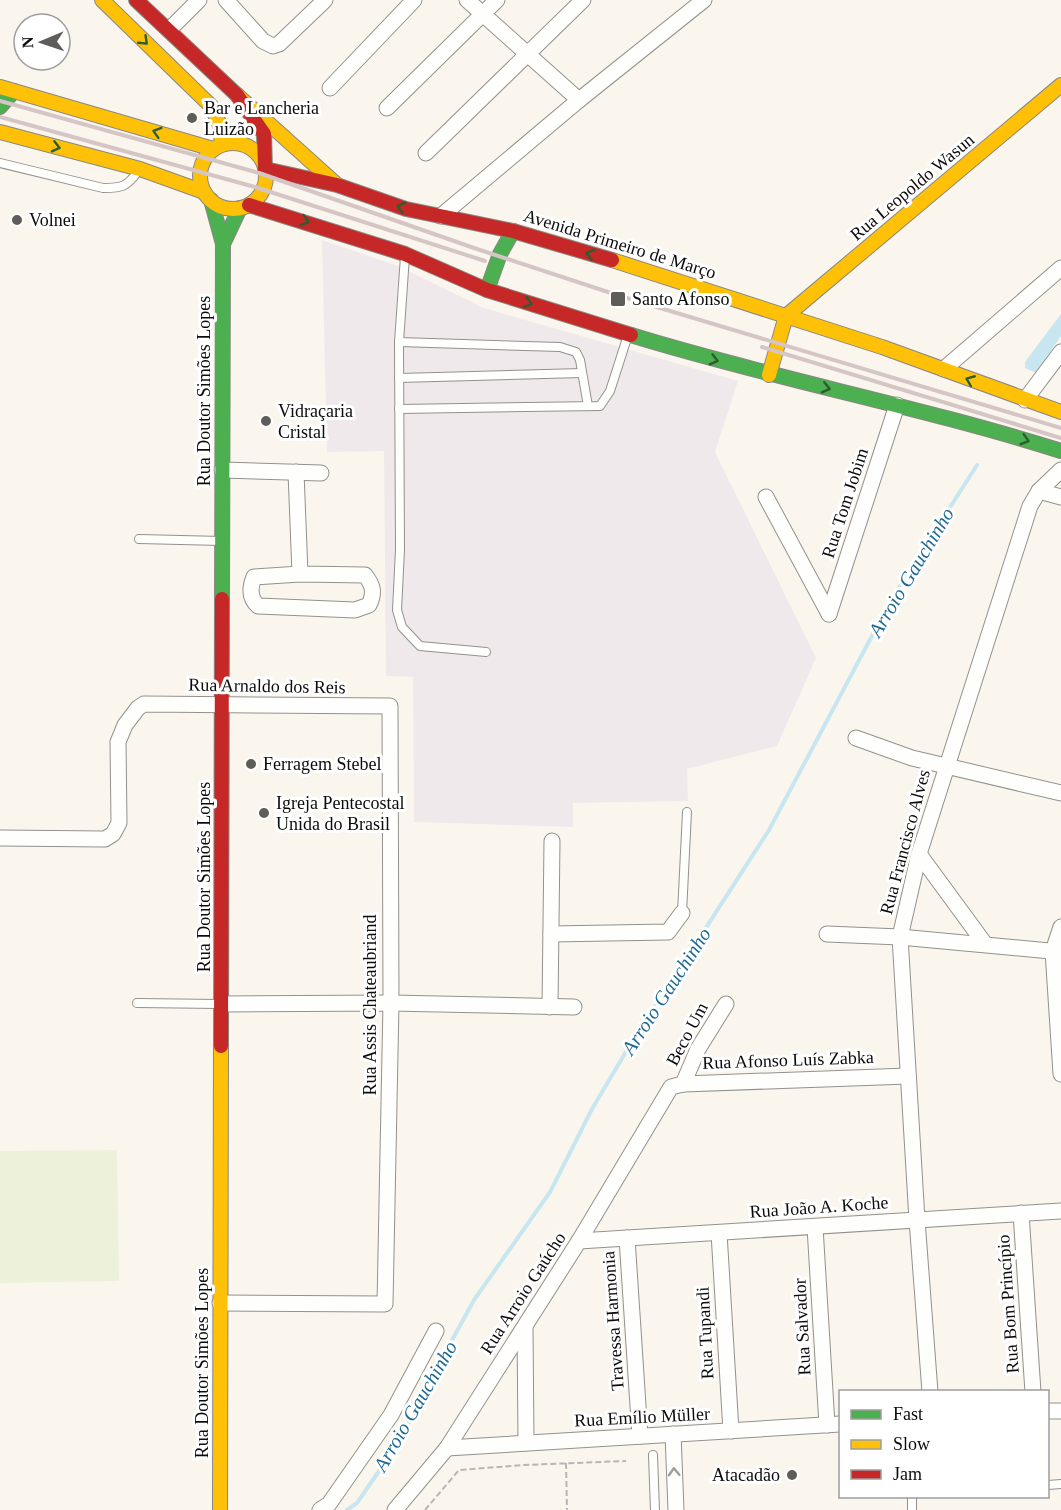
<svg xmlns="http://www.w3.org/2000/svg" width="1061" height="1510" font-family="'Times New Roman',serif">
	<rect width="100%" height="100%" fill="#faf6ee"/>
	<!-- industrial -->
	<polygon fill="#f0e9eb" points="322,240 398,266 484,308 738,381 715,452 816,658 777,746 687,769 688,801 573,803 573,827 414,822 413,677 386,676 384,451 327,452"/>
	<!-- pitch -->
	<polygon fill="#edf1d9" points="117,1150 119,1281 0,1283 0,1151"/>
	<!-- water -->
	<polygon fill="#c8e6f0" points="1061,314 1061,336 1036,373 1025,368 1025,362"/>
	<g fill="none" stroke-linecap="round" stroke-linejoin="round">
		<!-- stream -->
		<polyline stroke="#c8e6f0" stroke-width="4" points="347,1510 357,1503 399,1442 434,1373 474,1300 550,1192 592,1109 627,1050 769,830 891,600 977,465"/>
		<!-- lane casing -->
		<g stroke="#93918d" stroke-width="10">
			<g id="lane">
				<path d="M0,163L103,188C122,188 127,187 138,171"/>
				<polyline points="405,256 399,342 400,550 397,610 402,627 420,646 486,652"/>
				<polyline points="399,342 560,347 576,352 580,360 588,406"/>
				<polyline points="399,378 582,373"/>
				<polyline points="399,409 600,406 610,391 628,335"/>
				<polyline points="139,539 222,541"/>
				<polyline points="682,913 687,812"/>
				<polyline points="137,1003 219,1004"/>
				<polyline points="653,1455 655,1510"/>
				<polyline points="1048,1485 1061,1484"/>
				<polyline points="912,1496 912,1510"/>
			</g>
		</g>
		<!-- street casing -->
		<g stroke="#93918d" stroke-width="17">
			<g id="street">
				<polyline points="226,0 263,41 273,46 279,44 325,0"/>
				<polyline points="169,30 199,0"/>
				<polyline points="330,88 414,0"/>
				<polyline points="579,100 704,0"/>
				<polyline points="387,108 497,0"/>
				<polyline points="426,153 583,0"/>
				<polyline points="441,216 579,100 467,0"/>
				<polyline points="944,369 1061,268"/>
				<polyline points="1025,400 1061,352"/>
				<polyline points="222,470 321,473"/>
				<path d="M296,472L300,574L365,575C373,585 375,593 369,605L355,610L258,606C249,598 250,587 254,577L300,574"/>
				<polyline points="1039,491 1061,497"/>
				<polyline points="766,497 829,614"/>
				<polyline points="829,614 897,405"/>
				<polyline points="856,738 912,758 1061,793"/>
				<polyline points="0,838 105,839 113,834 119,823 118,742 125,725 138,708 144,704 390,706 391,1003 385,1304 220,1303"/>
				<polyline points="919,854 985,944"/>
				<polyline points="1061,927 1053,951 1061,1074"/>
				<polyline points="551,934 668,932 682,913"/>
				<polyline points="827,934 900,937 1061,952"/>
				<polyline points="222,1004 391,1003 574,1007"/>
				<polyline points="550,1007 552,841"/>
				<polyline points="683,1084 698,1049 726,1004"/>
				<polyline points="1021,1213 1033,1392"/>
				<polyline points="815,1227 827,1425"/>
				<polyline points="719,1233 731,1431"/>
				<polyline points="627,1238 640,1436"/>
				<polyline points="579,1241 1061,1211"/>
				<polyline points="525,1327 526,1443"/>
				<polyline points="930,1392 917,1220 900,937 919,854 1030,506 1039,491 1061,470"/>
				<polyline points="1048,1411 1061,1411"/>
				<polyline points="673,1434 676,1510"/>
				<polyline points="447,1448 840,1424"/>
				<polyline points="320,1510 329,1504 391,1415 436,1331"/>
				<polyline points="395,1510 447,1448 579,1241 671,1087 683,1084 908,1076"/>
			</g>
		</g>
		<!-- fast casing -->
		<g stroke="#898784" stroke-width="16">
			<g id="fast">
				<polyline points="0,107 14,91"/>
				<polyline points="211,200 223,244 222,599"/>
				<polyline points="223,244 240,208"/>
				<polyline points="487,290 500,254 513,231"/>
				<path d="M631,335C773,379 919,406 1061,451"/>
			</g>
		</g>
		<!-- slow casing -->
		<g stroke="#898784" stroke-width="16">
			<g id="slow">
				<polyline points="102,0 211,106 220,125 222,144"/>
				<polyline points="0,87 213,149"/>
				<polyline points="237,95 336,184"/>
				<polyline points="0,132 140,169 204,192"/>
				<circle cx="233" cy="176" r="33"/>
				<polyline points="612,260 882,347 1061,412"/>
				<polyline points="769,375 786,316 1061,85"/>
				<polyline points="220,1510 221,1046"/>
			</g>
		</g>
		<!-- jam casing -->
		<g stroke="#898784" stroke-width="16">
			<g id="jam">
				<polyline points="136,0 237,95 264,134 265,169"/>
				<polyline points="265,169 337,185 406,209 513,231 612,260"/>
				<polyline points="249,205 405,254 487,290 631,335"/>
				<polyline points="221,1046 222,599"/>
			</g>
		</g>
		<!-- path -->
		<g stroke="#b7b6b5" stroke-width="2" stroke-dasharray="6 3" stroke-linecap="butt">
			<polyline points="566,1463 567,1510"/>
			<polyline points="425,1510 459,1470 524,1465 626,1461"/>
		</g>
		<!-- lane -->
		<use href="#lane" stroke="#fefefc" stroke-width="8"/>
		<!-- street -->
		<use href="#street" stroke="#fefefc" stroke-width="15"/>
		<!-- fast -->
		<use href="#fast" stroke="#4caf50" stroke-width="14"/>
		<!-- slow -->
		<use href="#slow" stroke="#ffc107" stroke-width="14"/>
		<!-- jam -->
		<use href="#jam" stroke="#c62828" stroke-width="14"/>
		<!-- rail -->
		<g stroke="#d5c5c5" stroke-width="4">
			<polyline points="0,101 259,173 477,249 620,296 1061,428"/>
			<polyline points="0,117 255,187 485,261"/>
			<polyline points="762,347 1061,438"/>
		</g>
	</g>
	<!-- one-way arrows -->
	<defs><path id="oneway-chevron" d="M-2-3.5L2.5 0L-2 3.5" fill="none" stroke-width="1.6" stroke-linecap="round" stroke-linejoin="round" transform="scale(1.5)"/></defs>
	<g stroke="#2c5d2e">
		<use href="#oneway-chevron" transform="translate(144 41) rotate(44)"/>
		<use href="#oneway-chevron" transform="translate(157 132) rotate(-163)"/>
		<use href="#oneway-chevron" transform="translate(56 147) rotate(14)"/>
		<use href="#oneway-chevron" transform="translate(401 207) rotate(-163)"/>
		<use href="#oneway-chevron" transform="translate(305 221) rotate(17)"/>
		<use href="#oneway-chevron" transform="translate(590 254) rotate(-164)"/>
		<use href="#oneway-chevron" transform="translate(528 303) rotate(17)"/>
		<use href="#oneway-chevron" transform="translate(714 360) rotate(15)"/>
		<use href="#oneway-chevron" transform="translate(970 380) rotate(-158)"/>
		<use href="#oneway-chevron" transform="translate(826 388) rotate(13)"/>
		<use href="#oneway-chevron" transform="translate(1025 440) rotate(17)"/>
	</g>
	<use stroke="#9d9d9c" href="#oneway-chevron" transform="translate(674 1472) rotate(-92)"/>
	<!-- markers -->
	<g fill="#5f5d5a" stroke="#fff" stroke-width="2">
		<circle cx="192" cy="118" r="6"/>
		<circle cx="17" cy="220" r="6"/>
		<rect x="610" y="291" width="16" height="16" rx="3"/>
		<circle cx="266" cy="421" r="6"/>
		<circle cx="251" cy="764" r="6"/>
		<circle cx="264" cy="813" r="6"/>
		<circle cx="792" cy="1475" r="6"/>
	</g>
	<g text-anchor="middle" dominant-baseline="central" stroke-width="6" stroke-linejoin="round" paint-order="stroke">
		<!-- poi labels -->
		<g font-size="18" fill="#0b0b0b" stroke="#fff" text-anchor="start">
			<text x="204" y="108">Bar e Lancheria<tspan x="204" dy="21">Luizão</tspan></text>
			<text x="29" y="220">Volnei</text>
			<text x="632" y="299">Santo Afonso</text>
			<text x="278" y="411">Vidraçaria<tspan x="278" dy="21">Cristal</tspan></text>
			<text x="263" y="764">Ferragem Stebel</text>
			<text x="276" y="803">Igreja Pentecostal<tspan x="276" dy="21">Unida do Brasil</tspan></text>
			<text x="780" y="1475" text-anchor="end">Atacadão</text>
		</g>
		<!-- street labels -->
		<g font-size="18" fill="#0b0b0b" stroke="#fff">
			<text transform="translate(912 187) rotate(-40)">Rua Leopoldo Wasun</text>
			<text transform="translate(620 244) rotate(17)">Avenida Primeiro de Março</text>
			<text transform="translate(204 391) rotate(-90)">Rua Doutor Simões Lopes</text>
			<text transform="translate(845 503) rotate(-72)">Rua Tom Jobim</text>
			<text transform="translate(267 686) rotate(1)">Rua Arnaldo dos Reis</text>
			<text transform="translate(905 842) rotate(-75)">Rua Francisco Alves</text>
			<text transform="translate(204 877) rotate(-90)">Rua Doutor Simões Lopes</text>
			<text transform="translate(370 1005) rotate(-90)">Rua Assis Chateaubriand</text>
			<text transform="translate(687 1034) rotate(-62)">Beco Um</text>
			<text transform="translate(788 1060) rotate(-2)">Rua Afonso Luís Zabka</text>
			<text transform="translate(819 1207) rotate(-4)">Rua João A. Koche</text>
			<text transform="translate(523 1293) rotate(-57)">Rua Arroio Gaúcho</text>
			<text transform="translate(1008 1304) rotate(-94)">Rua Bom Princípio</text>
			<text transform="translate(613 1321) rotate(-94)">Travessa Harmonia</text>
			<text transform="translate(802 1327) rotate(-93)">Rua Salvador</text>
			<text transform="translate(705 1333) rotate(-93)">Rua Tupandi</text>
			<text transform="translate(202 1363) rotate(-90)">Rua Doutor Simões Lopes</text>
			<text transform="translate(642 1417) rotate(-3)">Rua Emílio Müller</text>
		</g>
		<!-- water labels -->
		<g font-size="20" font-style="italic" fill="#1e6993" stroke="#fff">
			<text transform="translate(911 572) rotate(-59)">Arroio Gauchinho</text>
			<text transform="translate(666 991) rotate(-57)">Arroio Gauchinho</text>
			<text transform="translate(415 1406) rotate(-60)">Arroio Gauchinho</text>
		</g>
	</g>
	<!-- legend -->
	<rect x="839" y="1390" width="210" height="108" fill="#ffffff" stroke="#9d9d9d" stroke-width="1.5"/>
	<rect x="851" y="1410" width="30" height="9" fill="#4caf50" stroke="#9d9d9d" stroke-width="1.5"/>
	<text x="893" y="1420" font-size="18" fill="#0b0b0b">Fast</text>
	<rect x="851" y="1440" width="30" height="9" fill="#ffc107" stroke="#9d9d9d" stroke-width="1.5"/>
	<text x="893" y="1450" font-size="18" fill="#0b0b0b">Slow</text>
	<rect x="851" y="1470" width="30" height="9" fill="#c62828" stroke="#9d9d9d" stroke-width="1.5"/>
	<text x="893" y="1480" font-size="18" fill="#0b0b0b">Jam</text>
	<!-- north arrow -->
	<g transform="translate(42 42) rotate(268)"><circle r="28" fill="#ffffff" stroke="#9d9d9d" stroke-width="1.5"/>
	<path d="M0-4.5L10 22L0 15L-10 22Z" fill="#5f5d5a"/>
	<text y="-9" font-size="16" font-weight="bold" text-anchor="middle" fill="#0b0b0b">N</text>
	</g>
</svg>
